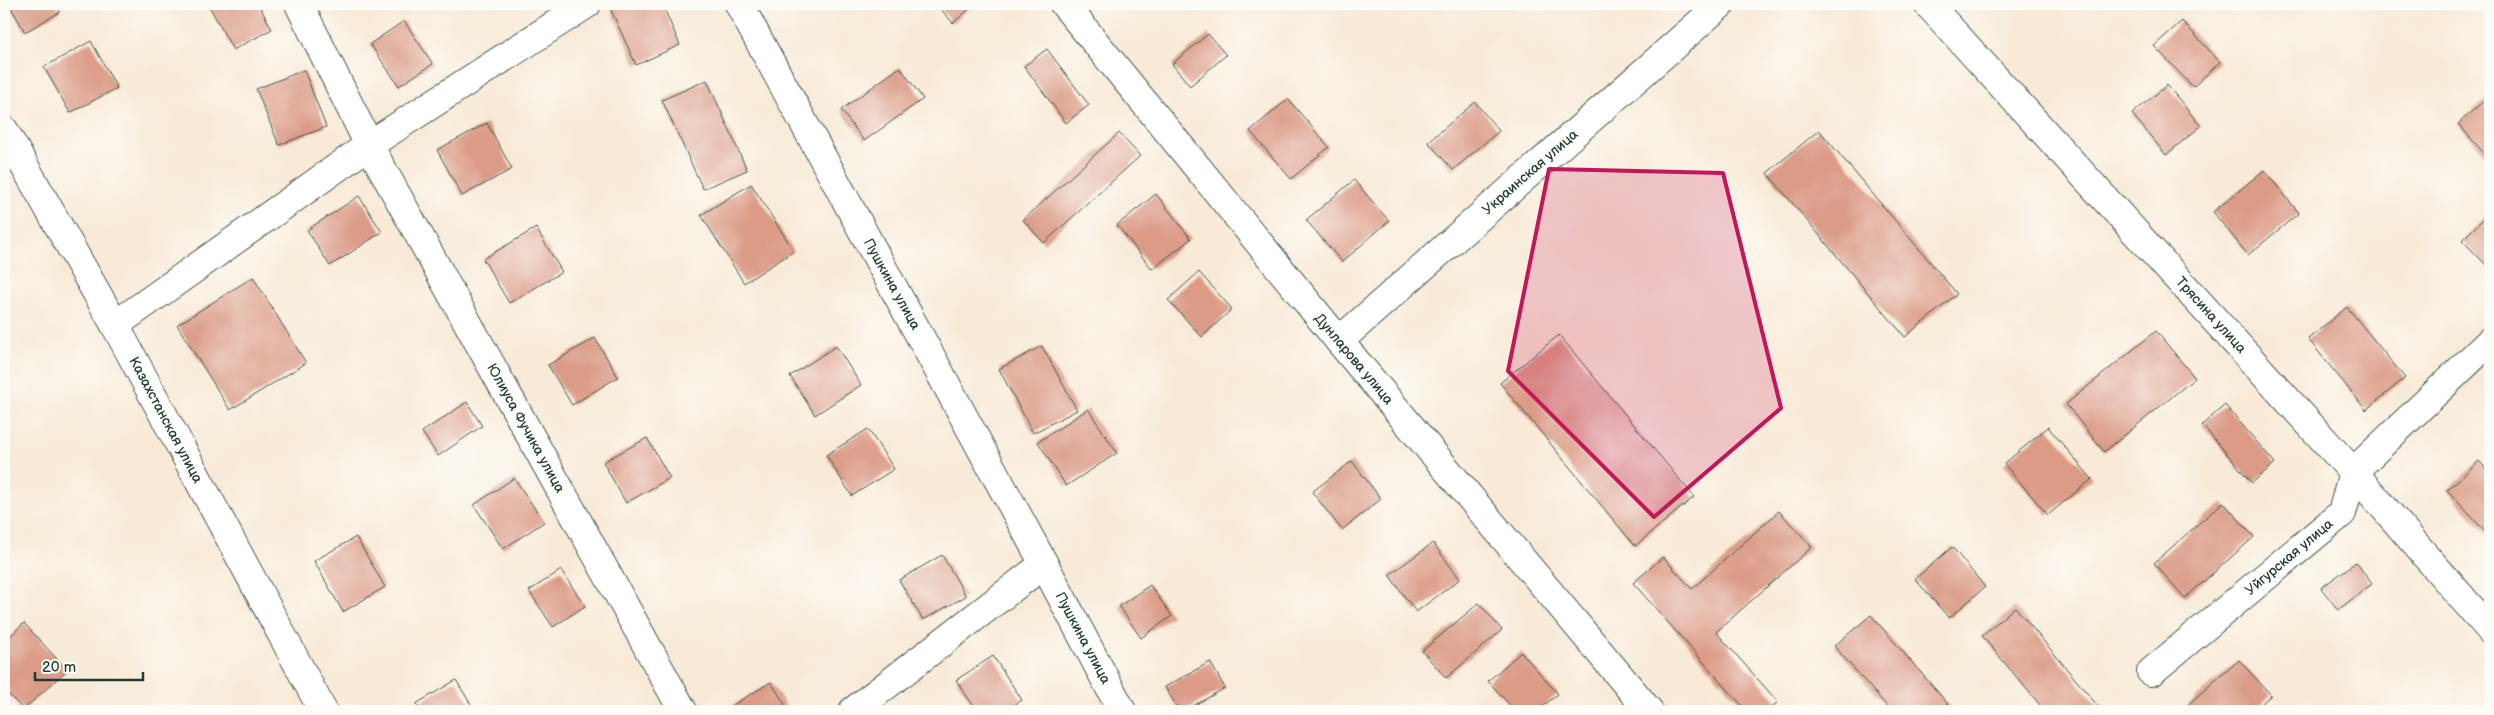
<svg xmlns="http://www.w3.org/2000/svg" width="2494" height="715" font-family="'Balsamiq Sans',sans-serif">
	<rect width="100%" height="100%" fill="#fdfcf7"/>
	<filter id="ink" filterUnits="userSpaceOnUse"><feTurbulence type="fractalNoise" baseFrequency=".02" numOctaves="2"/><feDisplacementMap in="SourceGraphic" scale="10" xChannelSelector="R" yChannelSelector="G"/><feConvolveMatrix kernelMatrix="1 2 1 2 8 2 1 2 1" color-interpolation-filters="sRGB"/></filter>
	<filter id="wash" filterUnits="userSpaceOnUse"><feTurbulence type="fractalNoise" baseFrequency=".0096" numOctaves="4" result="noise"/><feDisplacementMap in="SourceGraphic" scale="20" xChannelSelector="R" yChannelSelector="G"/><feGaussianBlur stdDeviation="1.12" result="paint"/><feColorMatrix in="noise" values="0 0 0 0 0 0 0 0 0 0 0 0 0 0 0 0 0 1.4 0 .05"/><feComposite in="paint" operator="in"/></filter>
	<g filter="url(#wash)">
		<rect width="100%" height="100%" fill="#f8ead7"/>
		<g id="blocks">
			<!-- building -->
			<g fill="#db9b87">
				<polygon points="9,4 55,4 60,12 25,32"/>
				<polygon points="208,4 258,4 272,29 233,50"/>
				<polygon points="624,4 662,4 680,45 636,65 611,10"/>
				<polygon points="936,4 975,4 953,23"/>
				<polygon points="404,21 433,64 399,86 370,44"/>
				<polygon points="2182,21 2220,62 2193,87 2154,46"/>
				<polygon points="1208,34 1226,55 1190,86 1172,64"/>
				<polygon points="91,41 117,88 70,113 44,67"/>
				<polygon points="1047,49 1089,105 1066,123 1024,66"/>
				<polygon points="900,67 923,99 864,141 841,110"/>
				<polygon points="304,70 326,127 279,145 256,89"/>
				<polygon points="707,80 747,170 703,189 662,100"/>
				<polygon points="2167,85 2201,126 2166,155 2132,114"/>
				<polygon points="2490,95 2490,160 2458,124"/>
				<polygon points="1288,99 1329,147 1291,179 1250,131"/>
				<polygon points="1475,102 1499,131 1453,170 1428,142"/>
				<polygon points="487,123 512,169 462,196 437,150"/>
				<polygon points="1819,130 1957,294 1905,337 1767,173"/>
				<polygon points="1119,133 1140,156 1044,243 1023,220"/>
				<polygon points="2264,170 2299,213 2248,255 2213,212"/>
				<polygon points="1354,180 1389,221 1342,262 1306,220"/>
				<polygon points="751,184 794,251 744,283 701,215"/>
				<polygon points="1156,194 1191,239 1152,269 1117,225"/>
				<polygon points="359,196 382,232 330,266 307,230"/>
				<polygon points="2485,217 2490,222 2490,269 2462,240"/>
				<polygon points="536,228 562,272 509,303 483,259"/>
				<polygon points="1199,272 1232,309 1202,337 1168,300"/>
				<polygon points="253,277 306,363 230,410 177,325"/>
				<polygon points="2347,307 2405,378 2366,410 2308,339"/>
				<polygon points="2156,331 2195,378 2104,452 2066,404"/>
				<polygon points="1559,335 1694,497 1635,546 1500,383"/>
				<polygon points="595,338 618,377 572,405 548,365"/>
				<polygon points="836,346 861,385 815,415 790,376"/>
				<polygon points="1042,346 1077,410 1033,433 999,369"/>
				<polygon points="467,402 482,426 438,456 422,432"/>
				<polygon points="2225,405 2275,463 2252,483 2202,425"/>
				<polygon points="1088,409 1117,453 1066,486 1038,442"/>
				<polygon points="2048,427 2092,479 2048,515 2004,464"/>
				<polygon points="868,429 894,469 852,496 826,455"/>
				<polygon points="647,438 670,478 626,503 603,462"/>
				<polygon points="1352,461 1381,499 1342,530 1312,492"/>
				<polygon points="2479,461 2490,473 2490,537 2447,490"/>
				<polygon points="514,478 544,522 503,549 474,505"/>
				<polygon points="2223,502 2254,537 2185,598 2154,563"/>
				<polygon points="1779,511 1812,547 1716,632 1778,702 1767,711 1747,711 1633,583 1663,557 1692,589"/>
				<polygon points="356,537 385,587 343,612 314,561"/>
				<polygon points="1433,543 1460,579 1416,612 1389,575"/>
				<polygon points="1952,547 1985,587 1949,618 1915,579"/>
				<polygon points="942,555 966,596 923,620 899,580"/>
				<polygon points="2356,562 2372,584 2338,610 2321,588"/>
				<polygon points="561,570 585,606 553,627 529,591"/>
				<polygon points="1150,585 1172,616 1141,638 1119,606"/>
				<polygon points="1479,603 1502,630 1446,678 1422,651"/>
				<polygon points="2015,607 2102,711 2045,711 1982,636"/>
				<polygon points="1871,615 1954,711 1891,711 1834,646"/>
				<polygon points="24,623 67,670 23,710 4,689 4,642"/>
				<polygon points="1521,652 1558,694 1537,711 1515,711 1488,681"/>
				<polygon points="993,656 1022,700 1004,711 977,711 956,680"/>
				<polygon points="2239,660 2271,695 2253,711 2187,711 2184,708"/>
				<polygon points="1210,662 1225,688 1184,711 1179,711 1165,687"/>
				<polygon points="456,680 475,711 421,711 416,704"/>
				<polygon points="771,682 789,711 723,711"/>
			</g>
		</g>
	</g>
	<g filter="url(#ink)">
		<use href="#blocks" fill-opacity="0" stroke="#40574c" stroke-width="1"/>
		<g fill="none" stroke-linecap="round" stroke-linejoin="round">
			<!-- street casing -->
			<g stroke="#40574c" stroke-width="30">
				<g id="street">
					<polyline points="299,4 369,145 683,711"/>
					<polyline points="4,130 115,325 323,711"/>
					<polyline points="115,325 369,145 587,4"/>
					<polyline points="1339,341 1721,4"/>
					<polyline points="2151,672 2342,513 2353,472 2490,341"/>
					<polyline points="853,711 1044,564"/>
				</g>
			</g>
			<!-- secondary casing -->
			<g stroke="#40574c" stroke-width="30">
				<g id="secondary">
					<polyline points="739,4 1044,564 1122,711"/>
					<polyline points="1064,4 1339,341 1649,711"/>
					<polyline points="1928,4 2353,472 2490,630"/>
				</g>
			</g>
			<!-- street -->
			<use href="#street" stroke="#fff" stroke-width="28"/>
			<!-- secondary -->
			<use href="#secondary" stroke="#fff" stroke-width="28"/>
		</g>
	</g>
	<!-- marked area -->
	<path fill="#c2185b" fill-opacity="0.2" stroke="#c2185b" stroke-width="4" stroke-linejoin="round" d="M1549,169L1723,173L1781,408L1654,517L1508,371Z"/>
	<g text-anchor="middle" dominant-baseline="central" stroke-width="4" stroke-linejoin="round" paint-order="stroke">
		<!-- street labels -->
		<g font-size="14" fill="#1f3d34" stroke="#fdfcf7">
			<text transform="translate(1530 172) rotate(-41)">Украинская улица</text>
			<text transform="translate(892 284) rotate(61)">Пушкина улица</text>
			<text transform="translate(2211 315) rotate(48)">Трясина улица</text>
			<text transform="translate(1354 359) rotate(50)">Дунларова улица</text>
			<text transform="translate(166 420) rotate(62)">Казахстанская улица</text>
			<text transform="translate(526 428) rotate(61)">Юлиуса Фучика улица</text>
			<text transform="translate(2289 557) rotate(-40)">Уйгурская улица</text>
			<text transform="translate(1083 638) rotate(62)">Пушкина улица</text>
		</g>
	</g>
	<!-- margin -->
	<rect width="2494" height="715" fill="none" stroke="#fdfcf7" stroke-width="20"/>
	<!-- scale -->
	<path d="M35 672v8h108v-8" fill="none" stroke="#1f3d34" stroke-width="2.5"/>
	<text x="42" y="672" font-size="15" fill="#1f3d34" stroke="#fdfcf7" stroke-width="4" paint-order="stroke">20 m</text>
</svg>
